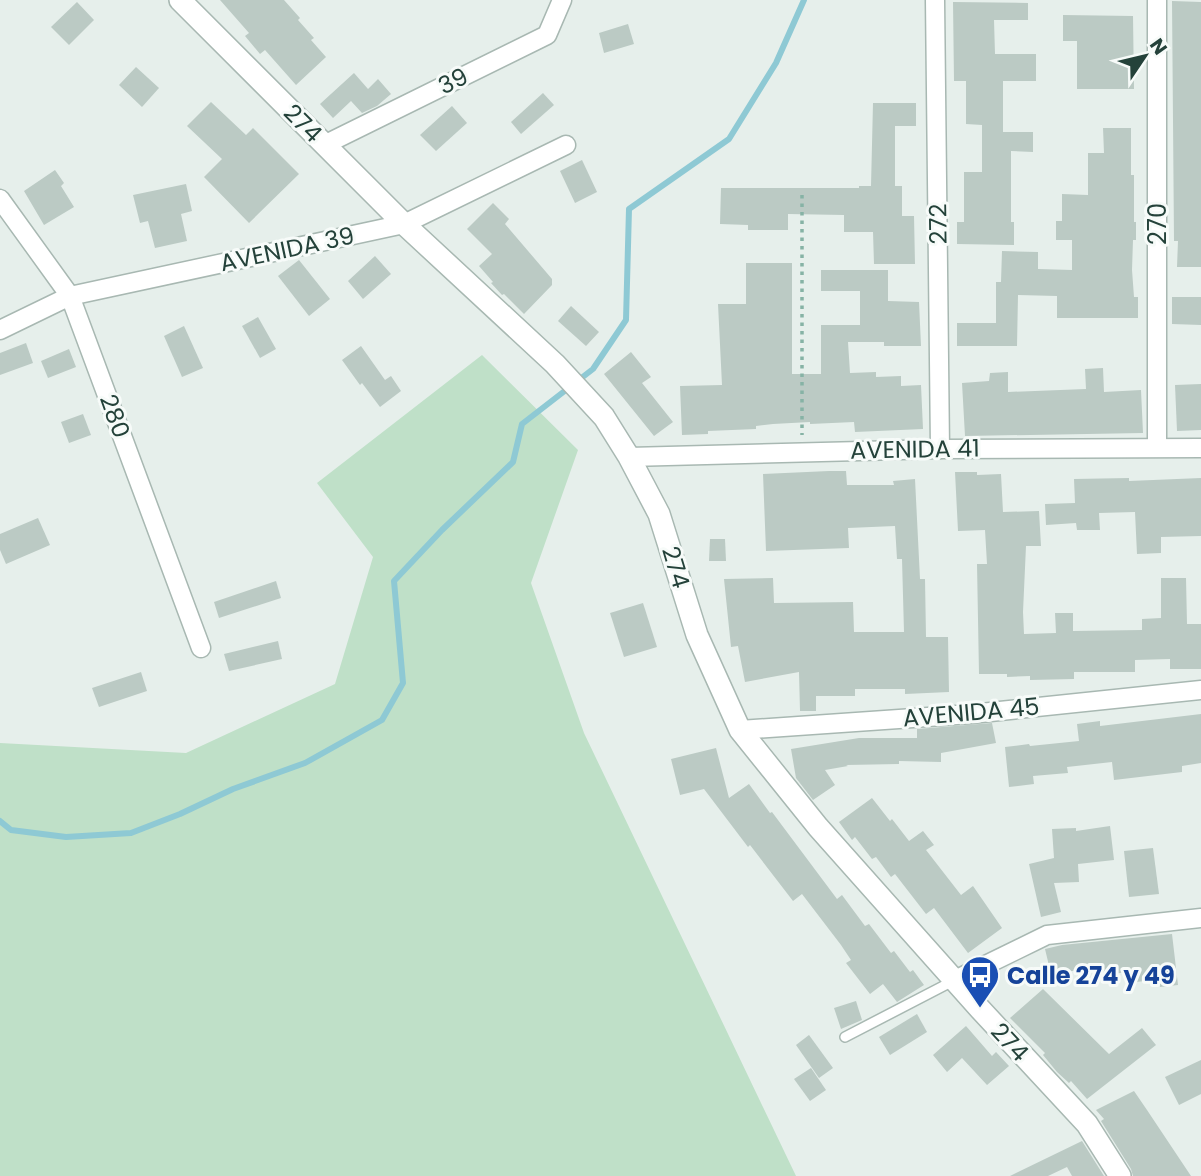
<svg xmlns="http://www.w3.org/2000/svg" width="1201" height="1176" font-family="Poppins,sans-serif">
	<rect width="100%" height="100%" fill="#e6efeb"/>
	<!-- green -->
	<polygon fill="#bfe0c8" points="482,355 578,450 531,583 584,733 796,1176 0,1176 0,743 186,753 335,684 373,557 317,483"/>
	<g fill="none" stroke-linecap="round" stroke-linejoin="round">
		<!-- stream -->
		<polyline stroke="#8ec9d4" stroke-width="6" points="0,821 11,830 66,837 131,833 180,814 233,789 305,763 382,720 403,683 394,581 442,530 513,462 522,424 593,369 626,320 629,209 729,139 776,63 804,0"/>
	</g>
	<!-- building -->
	<g fill="#bbcac4">
		<polygon points="220,0 284,0 300,18 298,20 314,38 311,40 326,57 296,85 265,50 260,54 245,36 249,33"/>
		<polygon points="1172,1 1201,2 1201,267 1177,267 1178,241 1174,241"/>
		<polygon points="77,2 94,20 69,45 51,27"/>
		<polygon points="953,2 1028,3 1028,20 994,20 995,54 1036,54 1036,81 1003,81 1003,132 1033,132 1033,152 1011,151 1011,222 1014,222 1014,245 957,244 957,222 964,222 964,172 982,172 982,125 966,124 966,81 954,81"/>
		<polygon points="1063,15 1133,16 1134,89 1077,89 1077,41 1063,41"/>
		<polygon points="628,24 634,44 604,53 599,33"/>
		<polygon points="136,67 159,88 142,107 119,85"/>
		<polygon points="354,73 368,89 378,79 391,94 377,106 362,113 351,101 333,118 320,104"/>
		<polygon points="543,93 554,105 521,134 511,122"/>
		<polygon points="211,102 246,135 253,128 299,174 249,223 204,177 222,159 187,126"/>
		<polygon points="873,103 916,103 916,126 895,126 895,186 902,186 902,216 914,216 915,264 874,264 873,232 844,232 844,215 788,214 788,230 748,230 748,225 720,224 721,188 859,188 859,186 871,186"/>
		<polygon points="452,106 467,123 436,151 420,135"/>
		<polygon points="1103,128 1131,128 1131,175 1134,175 1134,222 1136,222 1136,240 1133,240 1132,270 1134,297 1138,297 1138,318 1057,318 1057,296 1018,295 1017,346 957,346 957,323 996,323 996,282 1001,282 1002,251 1038,252 1038,269 1072,270 1072,240 1056,240 1056,221 1062,221 1062,194 1088,195 1088,153 1104,153"/>
		<polygon points="582,160 597,192 575,203 560,171"/>
		<polygon points="55,170 64,183 61,186 74,207 44,225 24,191"/>
		<polygon points="186,184 192,211 181,214 187,241 155,248 148,221 140,223 133,195"/>
		<polygon points="493,203 509,219 505,224 552,279 552,285 524,314 504,294 502,295 491,283 493,282 479,266 492,254 467,229"/>
		<polygon points="375,256 391,274 363,299 348,281"/>
		<polygon points="299,260 330,299 309,316 278,276"/>
		<polygon points="746,263 792,263 792,374 821,374 821,325 860,325 860,291 821,291 821,270 888,270 888,301 919,302 921,346 884,346 884,342 848,342 850,373 876,372 876,377 901,376 901,386 921,385 923,429 855,432 854,422 810,424 810,422 773,424 756,426 756,429 708,431 708,434 682,435 680,386 722,385 718,304 746,304"/>
		<polygon points="1172,297 1201,297 1201,325 1172,324"/>
		<polygon points="571,306 599,332 586,346 558,321"/>
		<polygon points="258,317 276,349 260,358 242,326"/>
		<polygon points="184,326 203,368 182,377 164,336"/>
		<polygon points="26,343 33,363 0,375 0,353"/>
		<polygon points="361,346 385,380 391,376 401,391 380,407 362,383 360,385 342,360"/>
		<polygon points="69,349 76,367 48,378 41,361"/>
		<polygon points="631,352 651,377 642,383 673,422 654,436 604,374"/>
		<polygon points="1103,368 1104,392 1141,390 1143,433 965,436 962,383 989,381 990,373 1008,372 1008,392 1086,389 1085,369"/>
		<polygon points="1201,384 1201,430 1177,431 1175,385"/>
		<polygon points="83,414 91,435 69,443 61,422"/>
		<polygon points="829,471 846,471 847,485 894,485 893,481 915,479 920,579 925,579 926,637 948,637 949,692 905,694 905,689 855,689 855,696 816,696 816,711 800,711 799,672 745,682 738,646 731,647 724,579 773,578 774,603 853,602 854,632 904,632 902,559 897,559 895,526 848,528 849,548 766,551 763,474"/>
		<polygon points="955,472 977,472 977,475 1001,474 1003,512 1039,511 1041,546 1026,546 1023,612 1024,634 1056,633 1055,613 1073,613 1073,631 1142,630 1142,619 1161,618 1161,578 1186,578 1187,624 1201,624 1201,669 1170,669 1170,659 1135,660 1135,672 1074,672 1074,679 1030,680 1030,676 1007,677 1007,674 979,674 977,564 987,564 985,530 958,531"/>
		<polygon points="1129,478 1129,481 1201,478 1201,536 1161,537 1161,553 1137,554 1135,512 1099,513 1100,530 1077,530 1076,523 1046,525 1045,504 1075,503 1074,479"/>
		<polygon points="38,518 50,545 6,564 0,550 0,534"/>
		<polygon points="710,539 725,539 726,561 709,561"/>
		<polygon points="276,581 281,598 219,618 214,602"/>
		<polygon points="643,603 657,647 624,657 610,613"/>
		<polygon points="278,641 282,659 229,671 224,654"/>
		<polygon points="141,672 147,691 99,707 92,688"/>
		<polygon points="1201,714 1201,763 1182,766 1182,772 1114,780 1112,762 1067,767 1068,773 1033,776 1034,784 1009,787 1005,747 1029,744 1030,746 1079,741 1077,724 1100,721 1100,726"/>
		<polygon points="992,723 996,743 941,753 941,762 899,761 899,764 846,765 848,766 825,770 835,785 813,800 796,778 791,749 859,738 917,738 917,729"/>
		<polygon points="716,748 729,798 749,784 770,813 772,812 837,899 842,895 865,926 869,924 891,953 894,951 910,972 913,970 924,985 897,1002 883,984 870,994 846,963 851,960 841,945 802,894 793,901 750,845 748,847 704,789 680,795 671,759"/>
		<polygon points="872,798 890,821 892,819 909,841 923,831 934,845 926,850 961,895 973,886 1002,928 968,953 934,908 926,914 895,874 891,877 876,857 872,859 855,837 852,840 839,822"/>
		<polygon points="1110,826 1114,860 1078,864 1079,882 1054,883 1061,912 1041,917 1029,864 1054,858 1052,829 1076,828 1076,831"/>
		<polygon points="1153,848 1159,894 1129,897 1124,851"/>
		<polygon points="1172,934 1178,985 1160,987 1159,979 1129,983 1128,972 1102,975 1101,967 1051,974 1045,949 1062,945"/>
		<polygon points="1043,989 1109,1054 1142,1028 1156,1045 1087,1099 1071,1081 1069,1083 1057,1072 1043,1055 1045,1053 1010,1018"/>
		<polygon points="856,1001 862,1020 841,1029 834,1008"/>
		<polygon points="917,1014 927,1032 890,1055 879,1037"/>
		<polygon points="966,1026 992,1056 996,1052 1009,1066 987,1085 962,1058 947,1072 933,1055"/>
		<polygon points="809,1035 833,1068 819,1078 796,1045"/>
		<polygon points="1201,1060 1201,1094 1179,1105 1165,1077"/>
		<polygon points="811,1068 826,1090 810,1101 794,1079"/>
		<polygon points="1134,1091 1147,1110 1191,1176 1133,1176 1131,1169 1101,1121 1104,1119 1096,1110"/>
		<polygon points="1082,1141 1104,1176 1072,1176 1067,1167 1048,1176 1010,1176"/>
	</g>
	<g fill="none" stroke-linecap="round" stroke-linejoin="round">
		<!-- service casing -->
		<g stroke="#a8b8b2" stroke-width="12">
			<polyline id="service" points="845,1037 955,980"/>
		</g>
		<!-- minor casing -->
		<g stroke="#a8b8b2" stroke-width="21">
			<g id="minor">
				<polyline points="935,0 940,449"/>
				<polyline points="1157,0 1157,447"/>
				<polyline points="324,145 547,35 562,0"/>
				<polyline points="0,199 70,296 201,648"/>
				<polyline points="0,330 70,296 404,224 566,145"/>
				<polyline points="629,457 940,449 1201,448"/>
				<polyline points="740,730 971,714 1201,690"/>
				<polyline points="955,980 1047,935 1201,918"/>
			</g>
		</g>
		<!-- tertiary casing -->
		<g stroke="#a8b8b2" stroke-width="24">
			<polyline id="tertiary" points="180,0 404,224 555,364 604,417 629,457 659,514 697,635 740,730 818,827 980,1009 1087,1124 1120,1176"/>
		</g>
		<!-- path -->
		<polyline stroke="#86b3a5" stroke-width="3.5" stroke-dasharray="3.5 5" stroke-linecap="butt" points="802,195 802,435"/>
		<!-- service -->
		<use href="#service" stroke="#fff" stroke-width="9"/>
		<!-- minor -->
		<use href="#minor" stroke="#fff" stroke-width="18"/>
		<!-- tertiary -->
		<use href="#tertiary" stroke="#fff" stroke-width="21"/>
	</g>
	<!-- icons -->
	<defs>
		<g id="bus-pin" transform="scale(2.0125)"><path d="M0 17L-7.5 6A9.5 9.5 0 1 1 7.5 6Z" fill="#1a4fb4" stroke="#f7fbf9"/><path d="M-5-6H5V4H4V6H2V4H-2V6H-4V4H-5ZM-3.5-4V0h7V-4ZM-3.5 1.2v1.5H-2V1.2ZM2 1.2v1.5H3.5V1.2Z" fill="#fff"/></g>
	</defs>
	<g fill-rule="evenodd">
		<use href="#bus-pin" x="980" y="975"/>
	</g>
	<g text-anchor="middle" dominant-baseline="central" stroke-width="6" stroke-linejoin="round" paint-order="stroke">
		<!-- street labels -->
		<g font-size="24" fill="#24423a" stroke="#f7fbf9">
			<text transform="translate(453 81) rotate(-26)">39</text>
			<text transform="translate(303 123) rotate(45)">274</text>
			<text transform="translate(938 224) rotate(-91)">272</text>
			<text transform="translate(1157 224) rotate(-90)">270</text>
			<text transform="translate(287 249) rotate(-12)">AVENIDA 39</text>
			<text transform="translate(115 416) rotate(70)">280</text>
			<text transform="translate(915 449) rotate(-1)">AVENIDA 41</text>
			<text transform="translate(676 567) rotate(73)">274</text>
			<text transform="translate(971 712) rotate(-5)">AVENIDA 45</text>
			<text transform="translate(1010 1042) rotate(47)">274</text>
		</g>
		<!-- transit labels -->
		<g font-size="24" font-weight="bold" fill="#164399" stroke="#f7fbf9" text-anchor="start">
			<text x="1007" y="975">Calle 274 y 49</text>
		</g>
	</g>
	<!-- north arrow -->
	<g transform="translate(1145 56) rotate(55)" stroke="#f7fbf9" stroke-width="5" paint-order="stroke">
	<path d="M0-5L12 26L0 18L-12 26Z" fill="#24423a"/>
	<text y="-10" font-size="19" font-weight="bold" text-anchor="middle" fill="#24423a">N</text>
	</g>
</svg>
